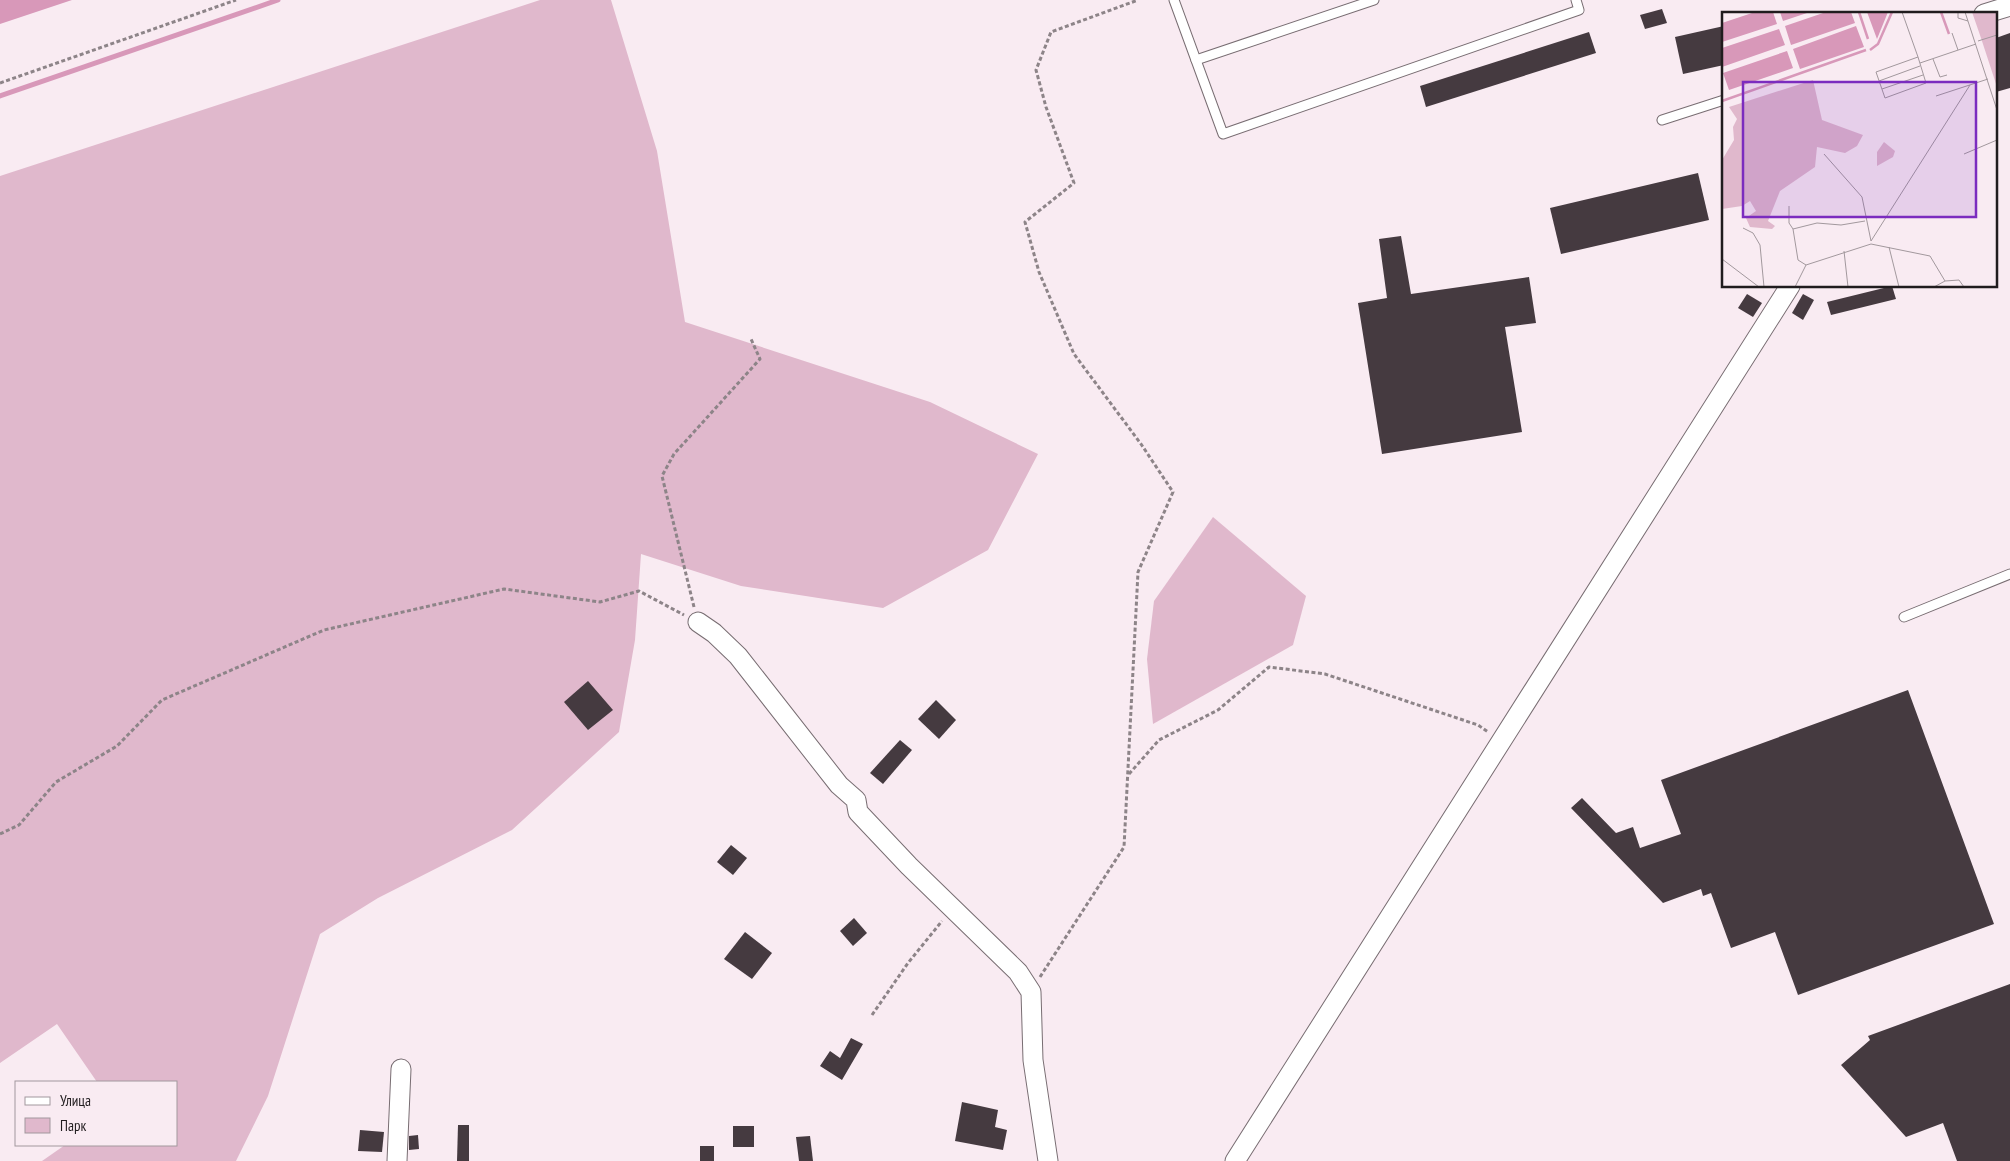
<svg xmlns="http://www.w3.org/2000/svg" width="2010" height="1161" font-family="'PT Sans Narrow',sans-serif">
	<rect width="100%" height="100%" fill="#f9ebf2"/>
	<g fill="#e0b8cc">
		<polygon points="540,0 611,0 657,151 685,322 930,402 1038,454 988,550 883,608 741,586 641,554 635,640 619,732 512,830 378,898 320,934 268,1096 236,1161 42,1161 65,1145 176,1145 176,1082 97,1082 57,1024 0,1063 0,176"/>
		<polygon points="1213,517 1306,596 1293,645 1153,724 1147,659 1154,601"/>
	</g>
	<polygon fill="#d898b9" points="0,0 72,0 0,24"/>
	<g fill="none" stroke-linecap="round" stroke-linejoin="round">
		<polyline stroke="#d898b9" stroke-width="5" points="0,96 278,0"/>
	</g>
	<g fill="#453a40">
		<polygon points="1662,9 1667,23 1645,29 1640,15"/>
		<polygon points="1724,26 1724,65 1683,74 1675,37"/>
		<polygon points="1589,32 1596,53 1426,107 1420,86"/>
		<polygon points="2010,33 2010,88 1996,92 1996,38"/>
		<polygon points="1698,173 1709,220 1561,254 1550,208"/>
		<polygon points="1401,236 1411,294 1529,277 1536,323 1505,327 1522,432 1382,454 1358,303 1387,298 1379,239"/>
		<polygon points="1892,286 1896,299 1831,315 1827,302"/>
		<polygon points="1747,294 1762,303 1753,317 1738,308"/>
		<polygon points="1803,294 1814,300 1803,320 1792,313"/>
		<polygon points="588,681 613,710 588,730 564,702"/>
		<polygon points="1908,690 1994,924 1798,995 1775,932 1731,948 1711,893 1703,896 1701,889 1663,903 1571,808 1582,798 1616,833 1633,827 1640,848 1681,834 1661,780"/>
		<polygon points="936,700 956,720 939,739 918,719"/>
		<polygon points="900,740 912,750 883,784 870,773"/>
		<polygon points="731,845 747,858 733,875 717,862"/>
		<polygon points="854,918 867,933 853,946 840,931"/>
		<polygon points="745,932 772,953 752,979 724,959"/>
		<polygon points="2010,984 2010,1161 1957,1161 1943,1123 1906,1137 1841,1065 1870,1040 1868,1036"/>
		<polygon points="851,1038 863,1044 842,1080 820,1066 830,1051 840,1058"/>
		<polygon points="962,1102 998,1110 995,1127 1007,1130 1003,1150 955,1141"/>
		<polygon points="458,1125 469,1125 469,1161 457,1161"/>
		<rect x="733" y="1126" width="21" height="21"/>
		<polygon points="360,1130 384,1132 382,1152 358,1151"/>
		<polygon points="418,1135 419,1149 409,1150 409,1136"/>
		<polygon points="810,1136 813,1161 799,1161 796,1137"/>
		<rect x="700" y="1146" width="14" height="15"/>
	</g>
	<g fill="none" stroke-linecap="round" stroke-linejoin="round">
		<defs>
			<g id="lane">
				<polyline points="1174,0 1223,134 1579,10 1576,0"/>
				<polyline points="1196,60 1374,0"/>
				<polyline points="1662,120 1724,100"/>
				<polyline points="1904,617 2010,574"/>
			</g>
			<g id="street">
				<polyline points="1984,14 2010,6"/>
				<polyline points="698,622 714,633 738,656 839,785 856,800 858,812 909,866 1018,972 1031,992 1033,1060 1048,1161"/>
				<polyline points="397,1161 401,1069"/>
				<polyline points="1235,1161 1790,286"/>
			</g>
		</defs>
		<use href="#lane" stroke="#786d72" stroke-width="11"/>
		<use href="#street" stroke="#786d72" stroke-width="21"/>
		<g stroke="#8d8488" stroke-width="3" stroke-dasharray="4 2.5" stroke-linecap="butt">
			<polyline points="0,83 236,0"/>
			<polyline points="694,607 662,476 674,454 760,359 751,339"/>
			<polyline points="1129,774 1159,740 1218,710 1269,667 1325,674 1478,725 1488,732"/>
			<polyline points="0,834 19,825 56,782 117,746 162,700 324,630 504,589 600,602 639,591 684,615"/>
			<polyline points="1040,977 1124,847 1138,572 1173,492 1141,444 1074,354 1039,272 1025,222 1074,183 1046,107 1036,70 1051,32 1138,0"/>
			<polyline points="872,1015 908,963 942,921"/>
		</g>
		<use href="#lane" stroke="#fff" stroke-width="9"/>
		<use href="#street" stroke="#fff" stroke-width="19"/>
	</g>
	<g transform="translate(1722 12)">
		<rect width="275" height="275" fill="#f9ebf2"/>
		<path d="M250,0H275V75L259,26ZM91,68L100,108L141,123L135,134L123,141L95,135L93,155L58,179L46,209L53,214L50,217L28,215L24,206L34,199L28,189L20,194L0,197V148L12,128L11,115L15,107L7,95ZM162,130L173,139L171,145L155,154V140Z" fill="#e0b8cc"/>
		<path d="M33,0H51L55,12L0,30V11ZM58,0H88L61,9ZM104,0H129L133,11L69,33L63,14ZM145,0H166L155,27ZM134,14L142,35L78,57L71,37ZM57,17L63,33L0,55V36ZM65,39L71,56L7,78L1,61Z" fill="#d898b9"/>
		<path fill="none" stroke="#d898b9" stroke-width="2.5" d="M137,0L146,27M219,0L227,22M148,38L156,32L170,0M0,89L144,38"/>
		<path fill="none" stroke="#a2989d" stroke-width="1" d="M180,0L196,45L204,71L163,86L154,60L196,45M236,0V6L246,9M243,0L275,98M230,21L236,38M256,29L275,23M211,47L218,65L225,63M198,51L254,32M157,69L198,54M160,77L201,63M214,84L266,67M102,142L140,185L149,229M242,142L275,128M67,194V211L71,217L76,248L84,253M21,216L31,221L38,233L42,275M71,217L95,211L119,213L143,209M149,229L248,73M167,235L177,275M122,239L126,275M0,247L37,275M73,275L84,253L149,232L208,244L223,269M212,275L223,269L237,268L242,275"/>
		<path fill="#7b2cbf" fill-opacity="0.15" stroke="#7b2cbf" stroke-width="2.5" d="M21,70H254V205H21Z"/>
		<rect width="275" height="275" fill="none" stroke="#201c1e" stroke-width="2.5"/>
	</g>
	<rect x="15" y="1081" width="162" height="65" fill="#f9ebf2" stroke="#a2989d"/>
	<rect x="25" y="1097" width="25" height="8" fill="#ffffff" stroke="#a2989d"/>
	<text x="60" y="1106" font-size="15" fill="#201c1e">Улица</text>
	<rect x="25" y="1118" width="25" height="15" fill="#e0b8cc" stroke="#a2989d"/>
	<text x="60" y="1131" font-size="15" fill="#201c1e">Парк</text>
</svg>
